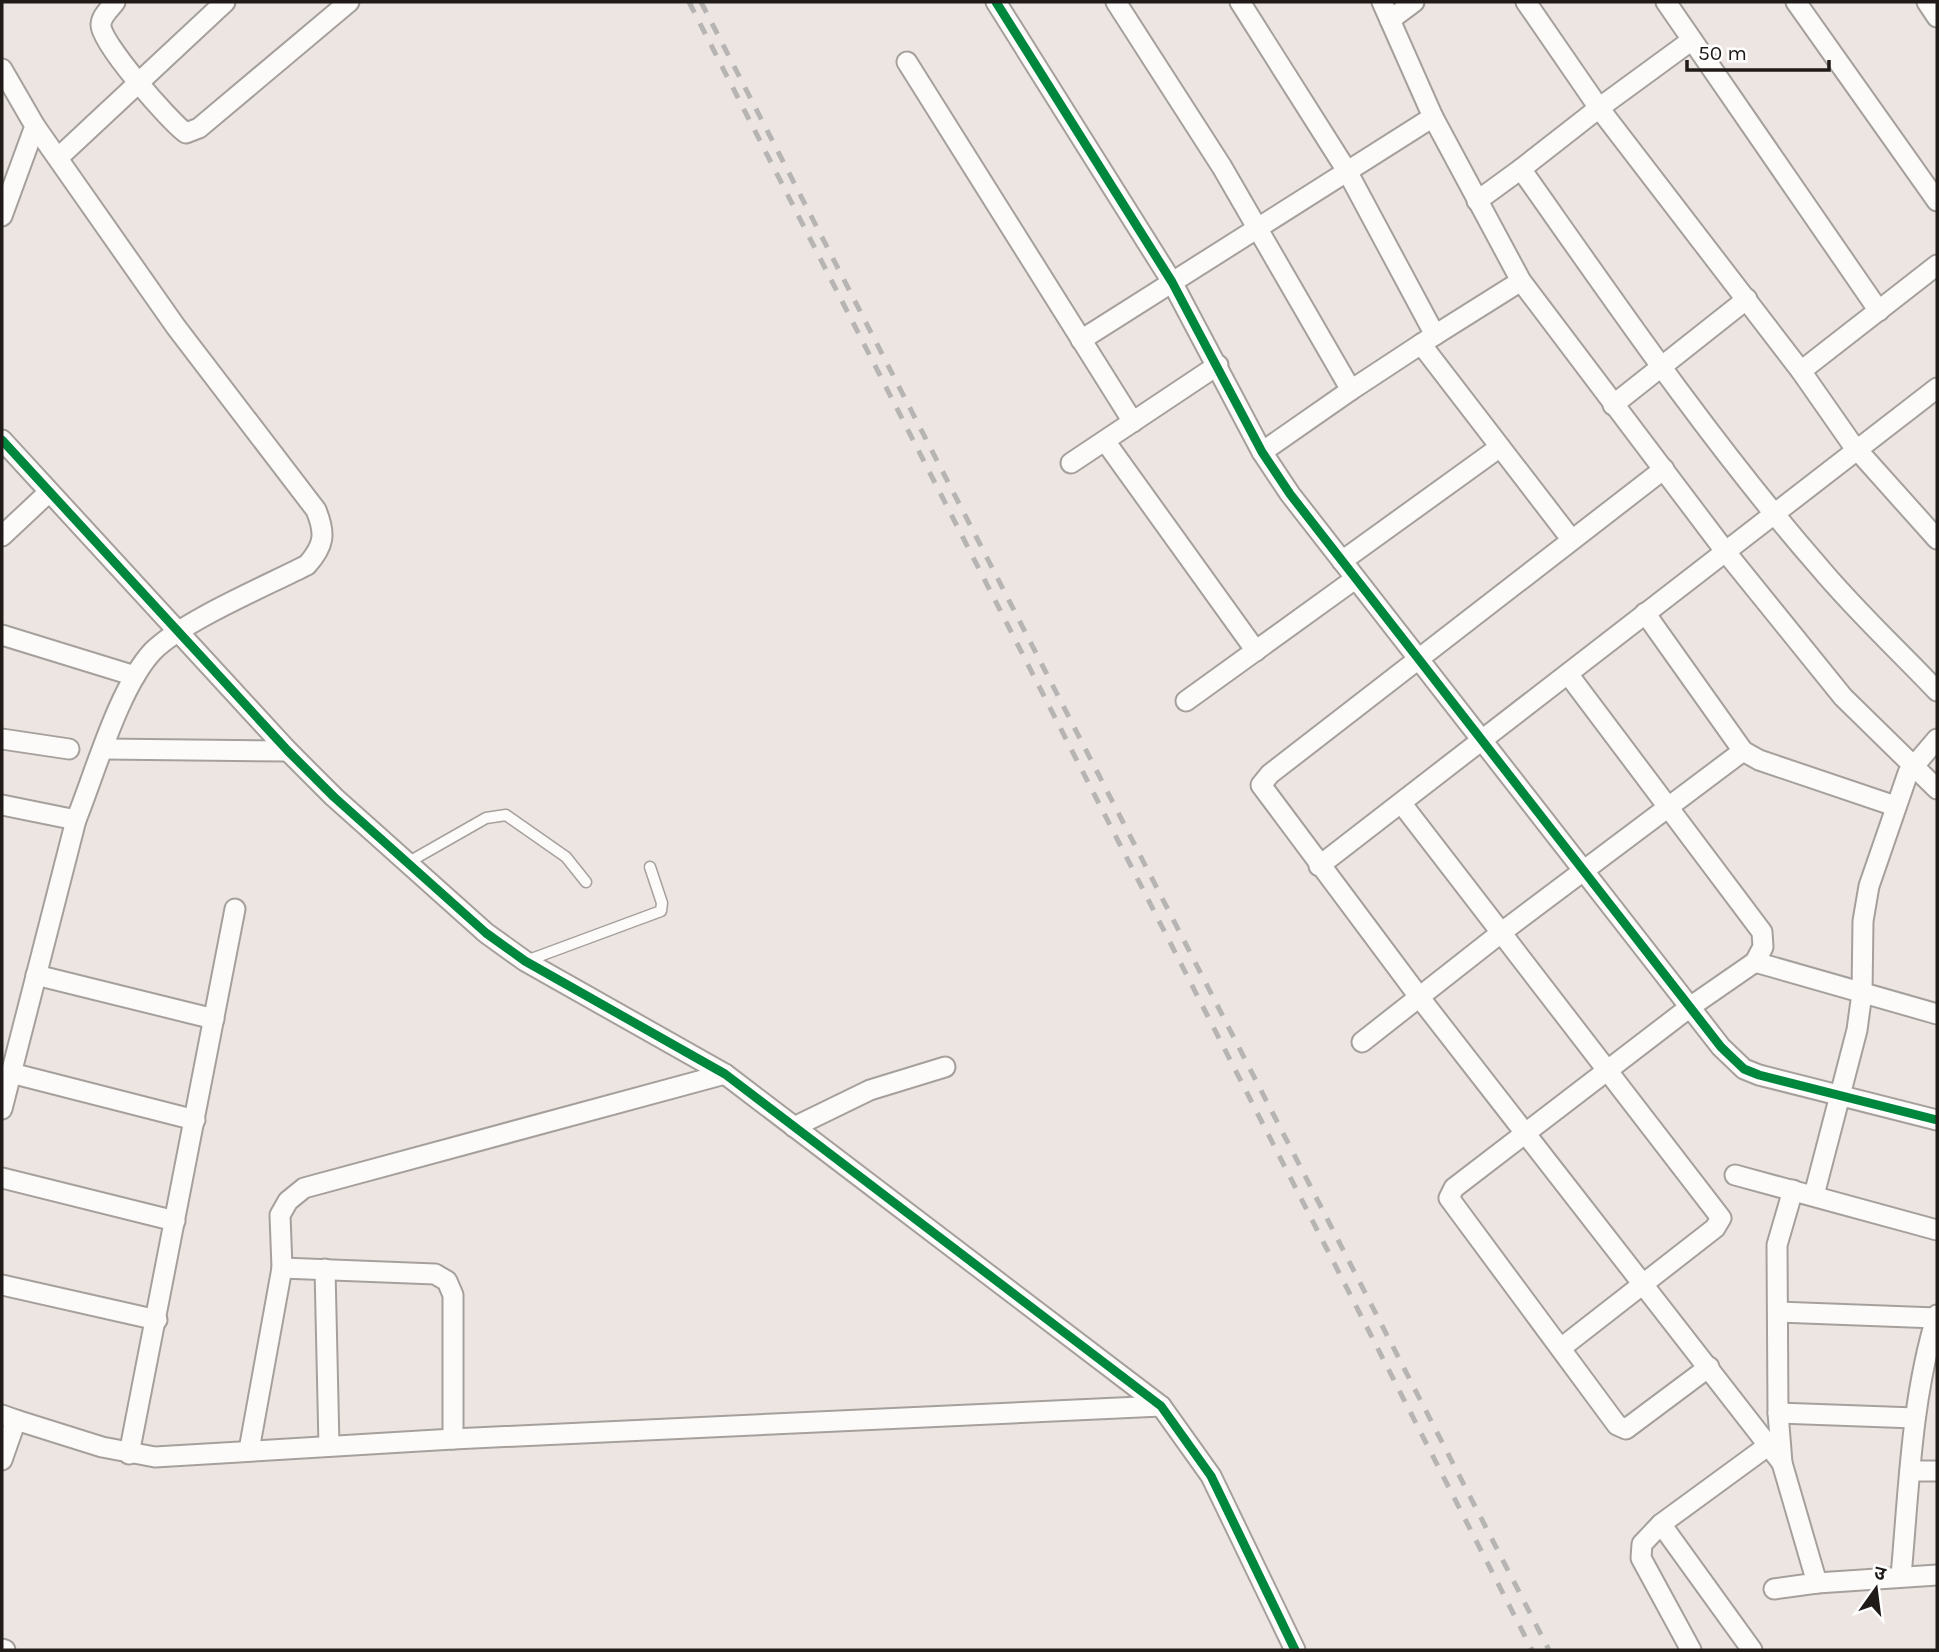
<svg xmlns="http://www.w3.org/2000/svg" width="1939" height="1652" font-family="Karla,'Noto Sans Devanagari',sans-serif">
	<rect width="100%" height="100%" fill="#ede5e1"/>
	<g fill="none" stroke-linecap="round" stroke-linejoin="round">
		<defs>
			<g id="lane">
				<polyline points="407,863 486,818 506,815 566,857 586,882"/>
				<polyline points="526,961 661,911 662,903 650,867"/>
			</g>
			<g id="street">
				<path d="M115,2C110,9 101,16 101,25C99,41 171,123 186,133L199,128L349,2"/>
				<polyline points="996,2 1172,282 1262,452 1290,494 1721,1047 1744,1069 1759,1075 1937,1120"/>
				<polyline points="1116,2 1222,167 1351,390 1421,344"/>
				<polyline points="1240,2 1347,171 1435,335 1421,344 1571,539"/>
				<polyline points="1382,2 1433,117 1521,281 1725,551 1843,697 1937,789"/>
				<path d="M1526,2L1599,108L1521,169C1617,305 1711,443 1820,568C1856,611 1898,650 1937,691"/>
				<polyline points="1666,2 1879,311"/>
				<polyline points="1796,2 1937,201"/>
				<polyline points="1927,2 1937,17"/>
				<polyline points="1390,20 1414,2"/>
				<polyline points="1692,40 1599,108 1801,371 1852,444 1937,539"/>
				<polyline points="907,62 1133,422"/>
				<polyline points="2,69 35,126 2,216"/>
				<polyline points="59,157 225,2"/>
				<polyline points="1477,201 1521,169"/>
				<polyline points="1435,335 1521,281"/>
				<polyline points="1081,340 1433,117"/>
				<polyline points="1801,371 1937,265"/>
				<polyline points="1613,405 1747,299"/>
				<polyline points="2,440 288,751 334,797 486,933 525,961 725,1074 1161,1406 1211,1476 1295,1650"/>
				<polyline points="1105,441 1256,651"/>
				<polyline points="1262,452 1351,390"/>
				<polyline points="1071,463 1218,365"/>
				<polyline points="1664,469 1270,774 1261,785 1420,998 1782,1463"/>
				<polyline points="2,536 49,492"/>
				<polyline points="1342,561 1500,447"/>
				<polyline points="1645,613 1743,751"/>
				<polyline points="2,635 135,676"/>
				<polyline points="1568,674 1762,932 1763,947 1755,962 1690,1007 1454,1188 1449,1198 1617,1425 1626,1429 1709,1367"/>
				<polyline points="1186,701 1355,579"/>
				<polyline points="2,739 69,749"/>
				<polyline points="105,749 288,751"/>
				<polyline points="1402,804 1721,1218 1715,1228 1561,1348"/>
				<path d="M2,805L76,820C95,773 119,687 153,651C183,621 266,586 307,565C324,546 326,534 316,510L176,327L35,126"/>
				<polyline points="1319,866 1937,388"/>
				<polyline points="1755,962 1937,1014"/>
				<polyline points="36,975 214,1019"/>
				<polyline points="1362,1042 1502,932 1743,751 1759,760 1895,806"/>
				<polyline points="11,1073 195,1120"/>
				<polyline points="2,1109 76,820"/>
				<polyline points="794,1127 870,1090 945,1067"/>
				<polyline points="1735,1175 1937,1230"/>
				<polyline points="2,1178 175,1221"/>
				<polyline points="1814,1195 1857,1030 1862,993 1863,921 1869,886 1908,773 1937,739"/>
				<polyline points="282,1268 435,1274 447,1281 453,1295 453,1439"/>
				<polyline points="325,1269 329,1446"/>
				<polyline points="2,1285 157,1320"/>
				<polyline points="1778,1312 1936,1318"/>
				<polyline points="1778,1413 1915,1418"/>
				<polyline points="2,1415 16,1420 2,1460"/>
				<polyline points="16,1420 102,1447 155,1457 453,1439 1161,1406"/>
				<polyline points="249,1450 282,1268 280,1215 288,1201 304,1188 725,1074"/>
				<polyline points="129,1454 235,909"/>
				<polyline points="1910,1471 1937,1471"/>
				<polyline points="1661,1524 1752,1650"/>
				<path d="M1901,1576C1909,1489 1911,1399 1937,1315"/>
				<polyline points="1817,1583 1937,1575"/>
				<polyline points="1774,1589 1817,1583 1782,1463 1778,1413 1777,1245 1793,1190"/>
				<polyline points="2,1649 5,1650"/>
				<polyline points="1691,1650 1641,1558 1642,1544 1661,1524 1769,1445"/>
			</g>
		</defs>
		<use href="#lane" stroke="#a6a09c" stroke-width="13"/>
		<use href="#street" stroke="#a6a09c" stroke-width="23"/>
		<use href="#lane" stroke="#fcfbfa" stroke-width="10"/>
		<use href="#street" stroke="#fcfbfa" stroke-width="19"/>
		<g stroke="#b7b5b4" stroke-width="5" stroke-dasharray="12 12" stroke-linecap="butt">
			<polyline points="689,2 1532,1650"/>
			<polyline points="701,2 1549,1650"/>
		</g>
		<defs>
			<g id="cycleway">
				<polyline points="996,2 1172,282 1262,452 1290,494 1721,1047 1744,1069 1759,1075 1937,1120"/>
				<polyline points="2,440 288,751 334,797 486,933 525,961 725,1074 1161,1406 1211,1476 1295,1650"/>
			</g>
		</defs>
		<use href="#cycleway" stroke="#fff" stroke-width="13"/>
		<use href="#cycleway" stroke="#00873e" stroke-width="9"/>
	</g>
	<rect width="1939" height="1652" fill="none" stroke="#201b18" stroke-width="7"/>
	<g transform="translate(1876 1589) rotate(14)" stroke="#ffffff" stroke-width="5" paint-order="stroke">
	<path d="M0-5L12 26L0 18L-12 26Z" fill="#201b18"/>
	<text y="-10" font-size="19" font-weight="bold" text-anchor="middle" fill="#201b18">उ</text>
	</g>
	<path d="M1687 60v10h142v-10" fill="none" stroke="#201b18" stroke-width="3.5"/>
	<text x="1698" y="60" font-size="21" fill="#201b18" stroke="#ffffff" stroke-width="5" paint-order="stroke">50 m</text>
</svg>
